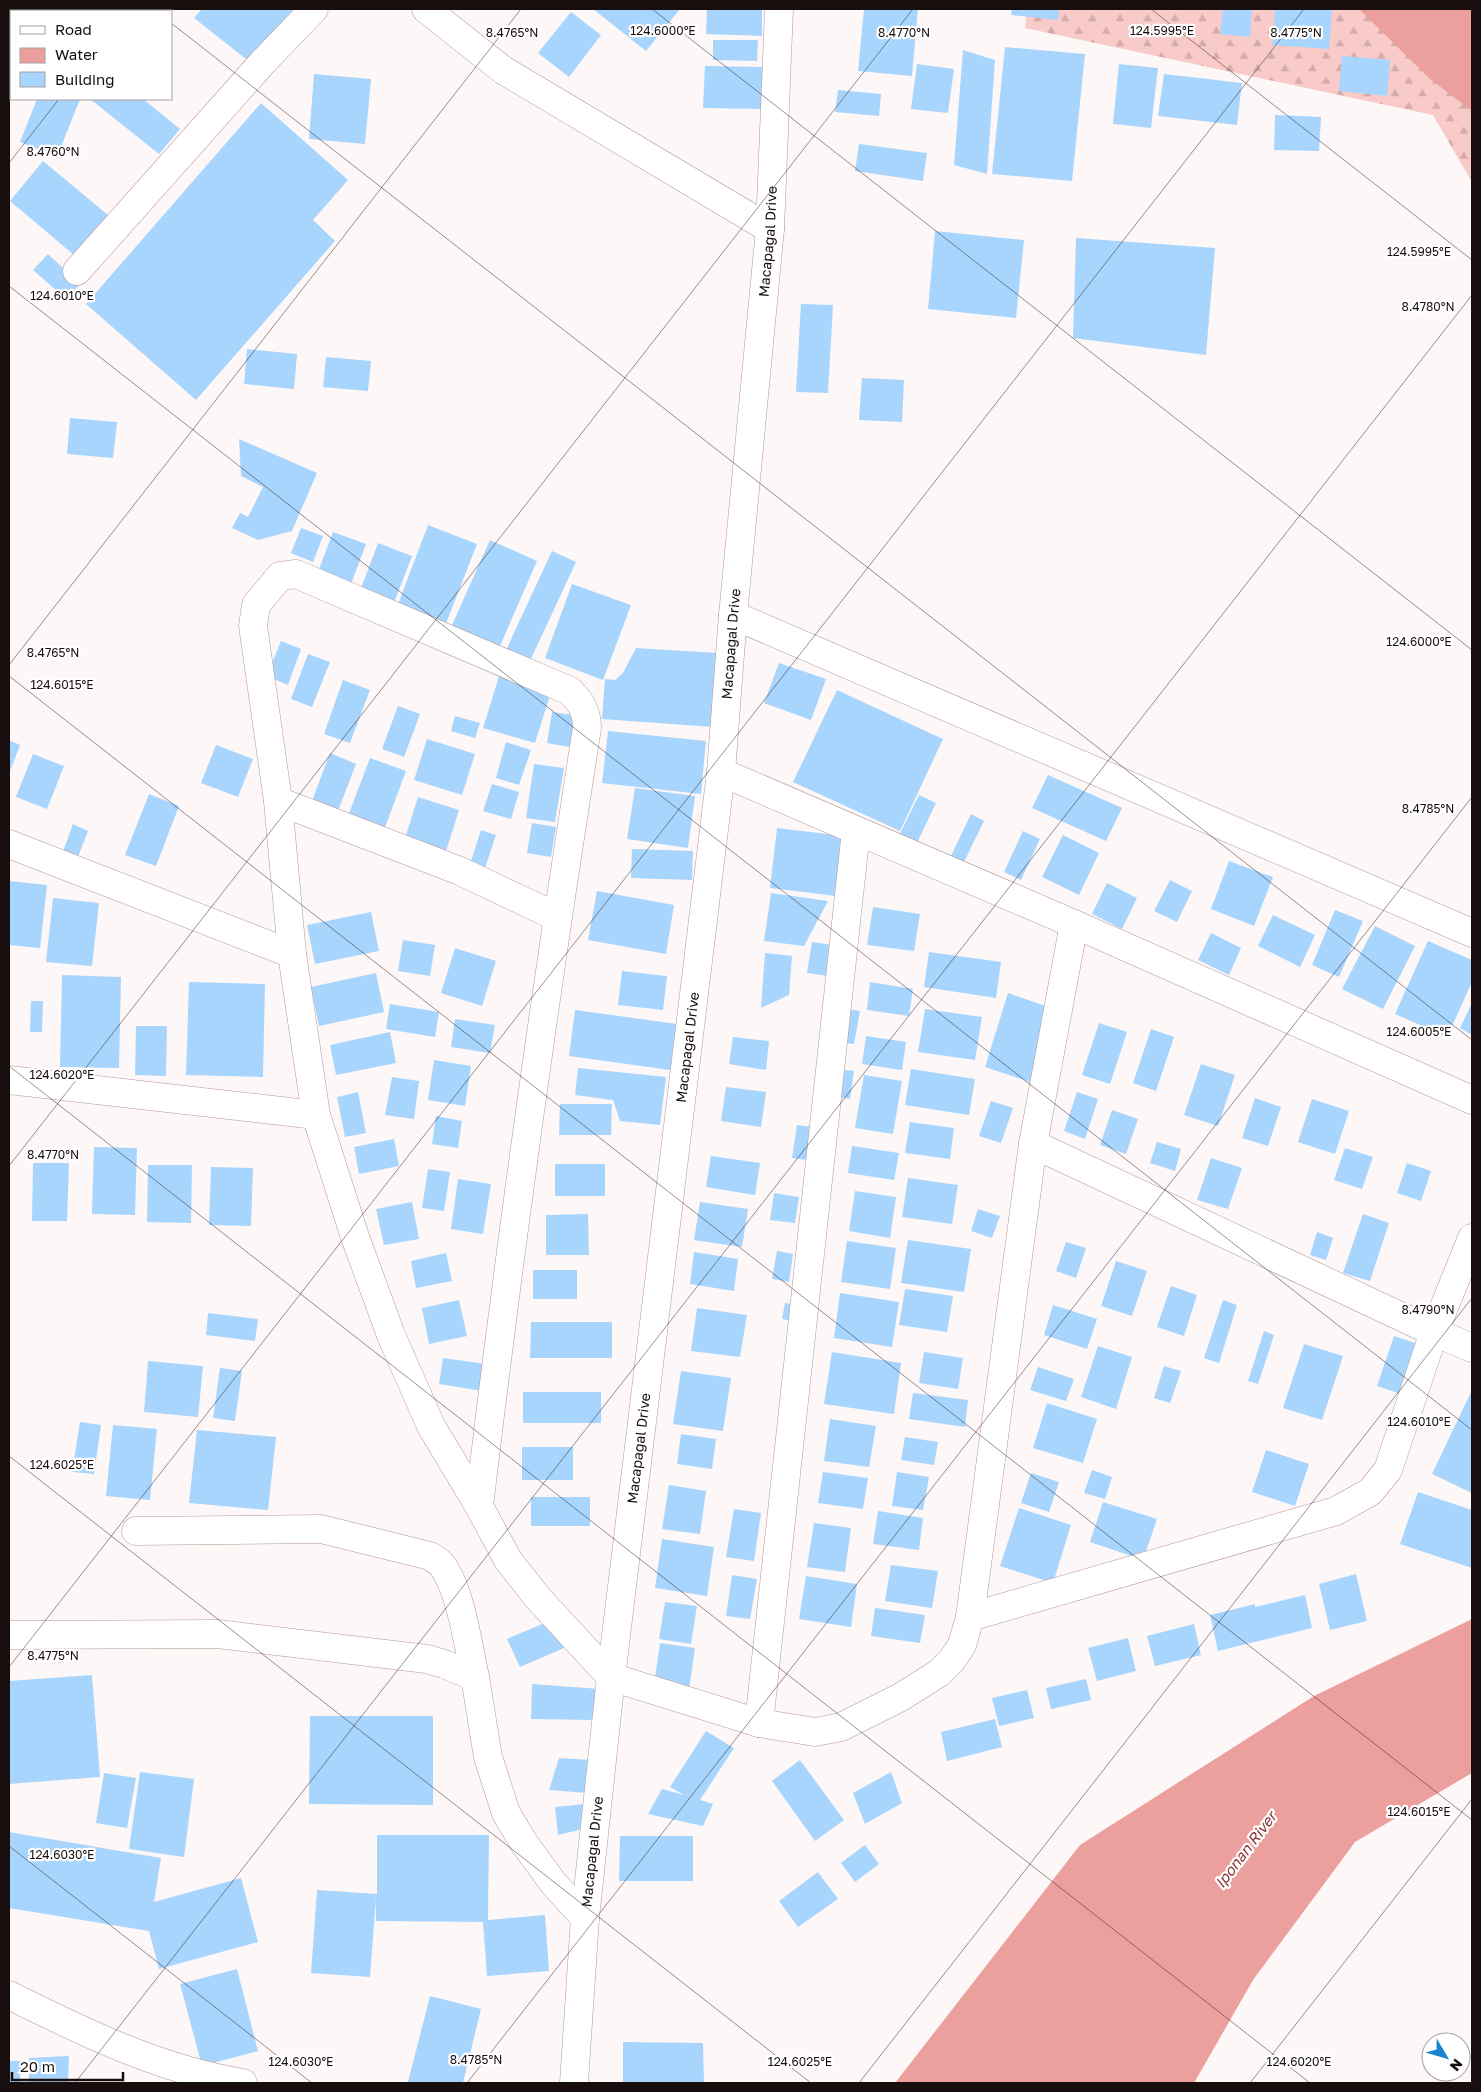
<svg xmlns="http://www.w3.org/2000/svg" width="1481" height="2092" font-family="'Golos Text',sans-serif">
	<defs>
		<pattern id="forest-firs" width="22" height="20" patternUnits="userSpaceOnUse" patternTransform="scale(1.25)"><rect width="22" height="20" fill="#f8cbc9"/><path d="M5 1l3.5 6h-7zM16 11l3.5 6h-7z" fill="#d4adab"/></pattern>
	</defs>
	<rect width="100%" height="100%" fill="#fef7f7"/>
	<polygon fill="url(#forest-firs)" points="1027,9 1422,9 1472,70 1472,182 1433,115 1025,28"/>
	<g fill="#eca09e">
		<polygon points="1359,9 1472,9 1472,111 1429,78"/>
		<polygon points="1472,1619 1472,1773 1355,1842 1253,1980 1194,2083 895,2083 1080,1845 1314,1696"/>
	</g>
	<g fill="#a8d5fe">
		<polygon points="202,9 293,9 251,63 194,18"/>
		<polygon points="593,9 680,9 646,51"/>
		<polygon points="707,9 762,9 762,36 706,34"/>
		<polygon points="864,9 918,9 912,76 858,71"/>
		<polygon points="1012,9 1059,9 1058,20 1011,15"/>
		<polygon points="1223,9 1252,9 1250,37 1220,34"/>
		<polygon points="1275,9 1332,9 1329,49 1272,45"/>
		<polygon points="571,12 601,35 569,77 538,53"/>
		<polygon points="713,40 758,40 757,61 713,60"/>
		<polygon points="1005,47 1085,54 1072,181 992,174"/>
		<polygon points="963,50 995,60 987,174 954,165"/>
		<polygon points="1342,56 1390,60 1387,96 1339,91"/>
		<polygon points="917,64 954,69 948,113 911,109"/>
		<polygon points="1119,64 1158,68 1151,128 1113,124"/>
		<polygon points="705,66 766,67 764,109 703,108"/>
		<polygon points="314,74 371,79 365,144 309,139"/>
		<polygon points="1164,74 1242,83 1237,125 1158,116"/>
		<polygon points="838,90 881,94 879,116 835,112"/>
		<polygon points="37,99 80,99 57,157 20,142"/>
		<polygon points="90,99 143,99 180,129 159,154"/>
		<polygon points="261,103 348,180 313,220 335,241 196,400 86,304"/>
		<polygon points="1275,115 1321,117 1319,151 1274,150"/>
		<polygon points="859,144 927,153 923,181 855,171"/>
		<polygon points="43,161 108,215 74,255 10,201"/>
		<polygon points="935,231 1024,240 1016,318 928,309"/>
		<polygon points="1076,238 1215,248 1206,355 1073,338"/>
		<polygon points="48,254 80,284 66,299 33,270"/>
		<polygon points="801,304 833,305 828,393 796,392"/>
		<polygon points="247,349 297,354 294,389 244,384"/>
		<polygon points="326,357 371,361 368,391 323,387"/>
		<polygon points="862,378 904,380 902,422 859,420"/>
		<polygon points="70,418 117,422 113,458 67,454"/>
		<polygon points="239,439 317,473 292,531 258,540 232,528 240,513 248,517 263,487 241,476"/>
		<polygon points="428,525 477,544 445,626 397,607"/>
		<polygon points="301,528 323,536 313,562 291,553"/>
		<polygon points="333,532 366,544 351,584 318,572"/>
		<polygon points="490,540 537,561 500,646 452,625"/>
		<polygon points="378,543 412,556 392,608 358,596"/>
		<polygon points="552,551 576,562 530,661 506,650"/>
		<polygon points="572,584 631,605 603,680 545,658"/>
		<polygon points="281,641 301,649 288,685 267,676"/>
		<polygon points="636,648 718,653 713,727 602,719 605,679 615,680 623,673"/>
		<polygon points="308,654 330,662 312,707 291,699"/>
		<polygon points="779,663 826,679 811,720 764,703"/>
		<polygon points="500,673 552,689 535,743 483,728"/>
		<polygon points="343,680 370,690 350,743 324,734"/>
		<polygon points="837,690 943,739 900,831 793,782"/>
		<polygon points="398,706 420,714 404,757 382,749"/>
		<polygon points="552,712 580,716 575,748 547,743"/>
		<polygon points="455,716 480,723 475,738 451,731"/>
		<polygon points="608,731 706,741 701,794 602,783"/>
		<polygon points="427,739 475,754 462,795 414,780"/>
		<polygon points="9,740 20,745 9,774"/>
		<polygon points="506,742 531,750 519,785 496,778"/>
		<polygon points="216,745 253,759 238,797 201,783"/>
		<polygon points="330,753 356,764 338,811 312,801"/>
		<polygon points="33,754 64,766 47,809 16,797"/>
		<polygon points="370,758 406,771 384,830 348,816"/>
		<polygon points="534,764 564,768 555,822 526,818"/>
		<polygon points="1048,775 1122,808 1106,841 1032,808"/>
		<polygon points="492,784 519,792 511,819 483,811"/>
		<polygon points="635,788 695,796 688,848 627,839"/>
		<polygon points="149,794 179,806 156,866 125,855"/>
		<polygon points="919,795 936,803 914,849 897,840"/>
		<polygon points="418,797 459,810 443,861 402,848"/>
		<polygon points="971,814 984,821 963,864 950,858"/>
		<polygon points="532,823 556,827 551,857 527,853"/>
		<polygon points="73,824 88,831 76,862 61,857"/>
		<polygon points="777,828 844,836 836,896 770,888"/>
		<polygon points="481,830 496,835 484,871 469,867"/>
		<polygon points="1023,831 1040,839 1021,880 1004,872"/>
		<polygon points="1063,835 1099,853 1079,895 1042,877"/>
		<polygon points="632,849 693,851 692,880 631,878"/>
		<polygon points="1229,861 1273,877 1254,926 1211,909"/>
		<polygon points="1170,880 1192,891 1177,922 1154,911"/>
		<polygon points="9,881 47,885 40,948 9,945"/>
		<polygon points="1107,883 1137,898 1122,929 1092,914"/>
		<polygon points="597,891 674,905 666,954 588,940"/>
		<polygon points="771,893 828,901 804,946 764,941"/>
		<polygon points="53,898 99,903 92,966 46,962"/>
		<polygon points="873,907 920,914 914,951 867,945"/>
		<polygon points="1335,910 1363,921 1339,977 1312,965"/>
		<polygon points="371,912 379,951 315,964 307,925"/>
		<polygon points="1273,915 1315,935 1300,967 1258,946"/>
		<polygon points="1375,926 1415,946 1383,1009 1342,989"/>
		<polygon points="1211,933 1241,948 1229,975 1198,960"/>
		<polygon points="403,940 435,945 430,976 398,971"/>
		<polygon points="1428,941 1472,960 1472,982 1447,1037 1395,1014"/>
		<polygon points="812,942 833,945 828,976 807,973"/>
		<polygon points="455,948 496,961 482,1006 441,993"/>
		<polygon points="929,952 1001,962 996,998 924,987"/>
		<polygon points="765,953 792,956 789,995 761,1008"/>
		<polygon points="622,971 667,976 663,1010 618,1005"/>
		<polygon points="376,973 384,1012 319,1026 311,987"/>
		<polygon points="62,975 121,977 119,1068 60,1067"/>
		<polygon points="189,982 265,984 263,1077 186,1075"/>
		<polygon points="870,982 913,989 909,1016 867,1010"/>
		<polygon points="1008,993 1054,1009 1030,1082 985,1067"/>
		<polygon points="31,1001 43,1001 42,1032 30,1032"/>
		<polygon points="1472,1003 1472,1035 1460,1028"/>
		<polygon points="390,1004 439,1012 435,1037 386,1029"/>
		<polygon points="842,1008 860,1011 854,1044 837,1042"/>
		<polygon points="925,1009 982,1017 975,1060 918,1052"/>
		<polygon points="575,1010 677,1024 670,1070 569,1056"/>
		<polygon points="455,1019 495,1025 490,1053 451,1047"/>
		<polygon points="1099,1023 1127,1032 1110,1084 1082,1075"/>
		<polygon points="136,1026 167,1026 166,1076 135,1075"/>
		<polygon points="1151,1029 1174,1037 1156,1091 1133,1083"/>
		<polygon points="390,1032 396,1063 336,1075 330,1045"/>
		<polygon points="866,1036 906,1042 902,1070 862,1064"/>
		<polygon points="733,1037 769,1041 766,1070 729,1064"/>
		<polygon points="434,1060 471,1066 465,1106 428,1100"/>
		<polygon points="1201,1064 1235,1075 1218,1126 1184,1115"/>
		<polygon points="578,1068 666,1077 660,1125 620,1121 613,1100 575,1095"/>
		<polygon points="835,1069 854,1071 850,1099 831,1096"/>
		<polygon points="911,1069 975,1079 969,1115 905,1105"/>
		<polygon points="864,1075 902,1081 893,1134 855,1128"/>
		<polygon points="392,1077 419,1081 414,1119 385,1115"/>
		<polygon points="726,1087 766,1092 761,1127 721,1121"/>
		<polygon points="358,1092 366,1133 345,1137 337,1097"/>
		<polygon points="1077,1092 1098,1099 1085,1139 1064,1131"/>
		<polygon points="1255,1098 1281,1107 1268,1146 1242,1138"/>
		<polygon points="1312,1099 1349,1111 1335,1154 1298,1142"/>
		<polygon points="991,1101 1013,1108 1001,1143 979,1136"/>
		<polygon points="560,1104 612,1104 611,1135 559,1135"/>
		<polygon points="1112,1110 1138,1119 1126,1154 1100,1145"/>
		<polygon points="436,1116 462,1121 458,1148 432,1144"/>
		<polygon points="910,1122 954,1128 950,1159 905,1153"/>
		<polygon points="797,1125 812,1127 807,1160 792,1158"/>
		<polygon points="394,1139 399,1166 359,1174 354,1147"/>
		<polygon points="1157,1142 1181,1149 1175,1171 1150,1163"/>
		<polygon points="852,1146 899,1153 894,1180 848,1173"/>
		<polygon points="94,1147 137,1148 135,1215 92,1214"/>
		<polygon points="1345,1148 1373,1157 1362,1189 1334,1180"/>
		<polygon points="711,1156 760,1163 755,1195 706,1187"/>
		<polygon points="1211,1158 1242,1168 1228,1209 1197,1200"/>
		<polygon points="33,1163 69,1163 67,1221 32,1221"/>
		<polygon points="1407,1163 1431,1171 1421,1201 1397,1193"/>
		<rect x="555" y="1164" width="50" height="32"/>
		<polygon points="148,1165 192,1165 191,1223 147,1222"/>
		<polygon points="211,1167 253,1168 251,1226 209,1225"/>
		<polygon points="428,1169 450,1172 444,1211 422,1208"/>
		<polygon points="908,1178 958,1185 952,1224 902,1217"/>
		<polygon points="458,1179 491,1184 483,1234 451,1229"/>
		<polygon points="855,1191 896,1197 890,1238 849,1231"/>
		<polygon points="774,1193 799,1197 795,1223 770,1220"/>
		<polygon points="412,1202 419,1239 384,1245 376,1209"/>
		<polygon points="700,1202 748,1209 742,1247 694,1240"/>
		<polygon points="978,1209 1000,1216 992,1238 971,1231"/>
		<polygon points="588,1214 589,1255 546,1255 546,1215"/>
		<polygon points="1363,1214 1389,1223 1370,1281 1343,1273"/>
		<polygon points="1317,1232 1333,1238 1326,1260 1310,1255"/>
		<polygon points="908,1240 971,1249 964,1292 901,1283"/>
		<polygon points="847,1241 896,1248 890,1289 841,1282"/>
		<polygon points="1066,1242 1086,1248 1076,1278 1056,1271"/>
		<polygon points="777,1251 793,1254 789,1282 772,1279"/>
		<polygon points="694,1252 738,1259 734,1291 690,1284"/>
		<polygon points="446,1253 452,1281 416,1288 411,1261"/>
		<polygon points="1116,1261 1147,1271 1132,1316 1101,1306"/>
		<rect x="533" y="1270" width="44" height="29"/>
		<polygon points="1171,1286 1197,1295 1184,1336 1157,1327"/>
		<polygon points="905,1289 953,1296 947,1332 899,1325"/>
		<polygon points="840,1293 899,1302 892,1347 834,1338"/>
		<polygon points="459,1300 467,1336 429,1344 422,1308"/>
		<polygon points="1223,1300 1237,1305 1219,1363 1204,1358"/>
		<polygon points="785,1303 799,1305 797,1322 782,1319"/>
		<polygon points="1053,1305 1097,1319 1087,1349 1044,1335"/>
		<polygon points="697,1308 747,1315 740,1357 691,1351"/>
		<polygon points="208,1313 258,1319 255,1341 206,1335"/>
		<polygon points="531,1322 612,1322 612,1358 530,1358"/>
		<polygon points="1264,1331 1274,1335 1258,1384 1248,1381"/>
		<polygon points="1394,1336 1421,1345 1404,1395 1377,1386"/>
		<polygon points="1304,1344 1343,1356 1322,1420 1283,1408"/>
		<polygon points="1098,1346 1132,1357 1116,1409 1081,1397"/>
		<polygon points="832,1352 901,1363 894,1414 824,1404"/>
		<polygon points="924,1352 963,1358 958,1389 919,1383"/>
		<polygon points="443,1358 486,1364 482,1391 439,1384"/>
		<polygon points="148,1361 203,1366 198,1417 144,1412"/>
		<polygon points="1164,1366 1181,1371 1170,1403 1154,1398"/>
		<polygon points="1038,1367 1074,1379 1066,1401 1030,1390"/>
		<polygon points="220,1368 242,1371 235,1421 213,1418"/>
		<polygon points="681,1371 731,1378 723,1431 673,1424"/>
		<polygon points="1472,1390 1472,1493 1432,1474"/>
		<rect x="523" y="1392" width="78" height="31"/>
		<polygon points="913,1393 968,1400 965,1427 909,1419"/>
		<polygon points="1047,1403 1097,1419 1083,1463 1033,1448"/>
		<polygon points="830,1419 876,1426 869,1467 824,1461"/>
		<polygon points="80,1422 101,1425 94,1474 72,1472"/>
		<polygon points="113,1425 157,1429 150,1500 106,1496"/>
		<polygon points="197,1430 276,1437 268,1510 189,1503"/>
		<polygon points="681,1434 716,1439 712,1469 677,1464"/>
		<polygon points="905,1437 938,1442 934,1465 901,1460"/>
		<rect x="522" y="1447" width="51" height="33"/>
		<polygon points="1266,1450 1309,1464 1295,1506 1252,1492"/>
		<polygon points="1092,1470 1112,1477 1105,1499 1084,1493"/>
		<polygon points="823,1472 868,1478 863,1509 818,1503"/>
		<polygon points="897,1472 929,1477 923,1510 892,1506"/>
		<polygon points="1031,1473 1059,1482 1049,1512 1021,1503"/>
		<polygon points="669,1485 706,1491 700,1534 662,1529"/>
		<polygon points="1418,1492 1472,1510 1472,1568 1400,1544"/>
		<rect x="531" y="1497" width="59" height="29"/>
		<polygon points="1103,1502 1157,1519 1143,1560 1090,1542"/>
		<polygon points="1019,1508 1071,1525 1053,1583 1000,1566"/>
		<polygon points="734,1509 761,1513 754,1561 726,1557"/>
		<polygon points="878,1511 923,1518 919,1550 873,1544"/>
		<polygon points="814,1523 851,1528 845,1572 807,1567"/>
		<polygon points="662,1539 714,1547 707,1596 655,1588"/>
		<polygon points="891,1565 938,1571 932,1608 885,1601"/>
		<polygon points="1356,1574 1367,1621 1330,1630 1319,1584"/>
		<polygon points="732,1575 757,1579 750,1619 726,1616"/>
		<polygon points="806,1576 857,1584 851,1627 799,1619"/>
		<polygon points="1305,1595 1312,1628 1218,1651 1210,1615 1255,1604 1255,1607"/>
		<polygon points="665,1602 697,1606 691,1644 659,1639"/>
		<polygon points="875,1608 925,1615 920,1643 871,1636"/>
		<polygon points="547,1622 564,1648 520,1667 507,1639"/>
		<polygon points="1194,1624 1201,1655 1155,1666 1147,1636"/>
		<polygon points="1128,1638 1136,1671 1097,1681 1088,1648"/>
		<polygon points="660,1643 695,1648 689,1690 654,1685"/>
		<polygon points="92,1675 100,1777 9,1784 9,1681"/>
		<polygon points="1086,1679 1091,1700 1051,1709 1046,1688"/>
		<polygon points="532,1684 600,1689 594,1720 531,1719"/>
		<polygon points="1027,1690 1034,1718 999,1726 992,1698"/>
		<polygon points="310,1716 433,1716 433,1805 309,1804"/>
		<polygon points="995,1719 1002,1747 947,1761 941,1732"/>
		<polygon points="706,1731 734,1748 700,1800 713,1804 703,1826 648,1814 662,1789 684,1795 670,1787"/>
		<polygon points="559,1758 593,1760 587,1793 549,1790"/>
		<polygon points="800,1760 844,1820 815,1841 772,1781"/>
		<polygon points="140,1772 194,1779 184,1857 129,1849"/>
		<polygon points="891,1772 902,1803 865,1824 853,1793"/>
		<polygon points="104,1773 136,1778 127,1828 96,1823"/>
		<polygon points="585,1804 583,1829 558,1835 555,1807"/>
		<polygon points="9,1832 161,1858 154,1902 241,1878 258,1942 159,1969 149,1931 9,1908"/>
		<polygon points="377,1835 489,1835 488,1920 545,1915 549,1971 487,1976 483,1922 376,1921 376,1899 370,1977 311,1973 317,1890 377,1894"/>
		<polygon points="620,1836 693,1836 693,1881 619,1881"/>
		<polygon points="865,1845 879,1864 855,1882 841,1863"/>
		<polygon points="818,1872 838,1899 798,1927 779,1901"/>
		<polygon points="237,1969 258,2051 202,2066 180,1984"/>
		<polygon points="430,1996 481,2009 463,2083 408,2082"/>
		<polygon points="623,2042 703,2043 704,2083 623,2083"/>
		<polygon points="69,2056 68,2083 29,2083 29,2058"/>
		<polygon points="9,2061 21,2061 20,2083 9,2083"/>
	</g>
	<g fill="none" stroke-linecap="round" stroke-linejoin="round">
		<defs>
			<g id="minor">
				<polyline points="426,9 503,70 770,229"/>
				<polyline points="77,271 263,62 314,9"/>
				<polyline points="721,772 1074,924 1472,1100"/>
				<polyline points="278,801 460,871 557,917"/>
				<polyline points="9,844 292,954"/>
				<polyline points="9,1080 316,1115"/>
				<polyline points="1033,1144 1434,1332 1472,1348"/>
				<path d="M479,1506C510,1246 546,987 587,728C587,712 581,702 570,691L296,574L280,576L256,605L253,626L278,801L292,954L316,1115L355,1237L391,1335L431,1426L479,1506L508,1560L537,1597L611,1677L759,1723L815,1732L841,1727L901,1697L939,1673L952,1660L962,1645L970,1617L1336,1511L1370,1492L1388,1470L1434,1332L1472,1238"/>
				<polyline points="970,1617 1033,1144 1074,924"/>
				<path d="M9,1635L218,1634L427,1659L444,1664L475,1677C468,1645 461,1591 442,1565C439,1561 434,1559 430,1556L321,1529L136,1531"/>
				<polyline points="475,1677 488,1757 506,1813 524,1843 554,1884 585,1918"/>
				<polyline points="759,1723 856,831"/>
				<path d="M9,1995C83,2032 161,2070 243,2083"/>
			</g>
			<polyline id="tertiary" points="733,615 1472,933"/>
			<g id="secondary">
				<path id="s1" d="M574,2083L585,1918L611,1677L721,772L733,615L770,229L779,9"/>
			</g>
		</defs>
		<use href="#minor" stroke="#b59795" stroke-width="29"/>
		<use href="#tertiary" stroke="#b59795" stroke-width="29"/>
		<use href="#secondary" stroke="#b59795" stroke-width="29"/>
		<use href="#minor" stroke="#fff" stroke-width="28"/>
		<use href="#tertiary" stroke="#fff" stroke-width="28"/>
		<use href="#secondary" stroke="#fff" stroke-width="28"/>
	</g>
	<path fill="none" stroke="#190e0e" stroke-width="1" stroke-opacity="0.45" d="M152,9L156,11M652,9L1472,650M1151,9L1472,260M127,11L129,9M171,23L1472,1040M9,163L59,99M9,286L1472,1430M9,665L521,9M9,676L1472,1820M9,1066L1310,2083M9,1166L913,9M9,1456L811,2083M9,1667L1304,9M9,1846L312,2083M75,2083L1472,295M467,2083L1472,797M859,2083L1472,1298M1250,2083L1472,1799"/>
	<g text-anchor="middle" stroke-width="4.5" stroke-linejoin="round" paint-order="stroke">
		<g font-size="14" fill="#190e0e" stroke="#fff">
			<text dy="5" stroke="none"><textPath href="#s1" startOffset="1852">Macapagal Drive</textPath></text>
			<text dy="5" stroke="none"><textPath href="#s1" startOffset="1448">Macapagal Drive</textPath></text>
			<text dy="5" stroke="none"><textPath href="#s1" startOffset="1042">Macapagal Drive</textPath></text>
			<text dy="5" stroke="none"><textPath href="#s1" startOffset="638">Macapagal Drive</textPath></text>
			<text dy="5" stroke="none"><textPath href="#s1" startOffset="232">Macapagal Drive</textPath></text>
		</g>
		<g font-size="15" font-style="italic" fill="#8d3338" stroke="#fff">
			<text transform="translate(1246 1850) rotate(-53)" y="5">Iponan River</text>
		</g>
	</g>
	<g font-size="12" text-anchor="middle" fill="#190e0e" stroke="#fff" stroke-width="4.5" stroke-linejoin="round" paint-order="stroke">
		<text x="663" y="35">124.6000°E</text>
		<text x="1162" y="35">124.5995°E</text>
		<text x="512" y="37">8.4765°N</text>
		<text x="904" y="37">8.4770°N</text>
		<text x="1296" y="37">8.4775°N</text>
		<text x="53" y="156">8.4760°N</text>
		<text x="1419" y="256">124.5995°E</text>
		<text x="62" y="300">124.6010°E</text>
		<text x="1428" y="311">8.4780°N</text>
		<text x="1419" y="646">124.6000°E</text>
		<text x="53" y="657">8.4765°N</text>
		<text x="62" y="689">124.6015°E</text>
		<text x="1428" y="813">8.4785°N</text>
		<text x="1419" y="1036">124.6005°E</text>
		<text x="62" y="1079">124.6020°E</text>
		<text x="53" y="1159">8.4770°N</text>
		<text x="1428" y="1314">8.4790°N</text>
		<text x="1419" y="1426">124.6010°E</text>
		<text x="62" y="1469">124.6025°E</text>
		<text x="53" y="1660">8.4775°N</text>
		<text x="1419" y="1816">124.6015°E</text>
		<text x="62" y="1859">124.6030°E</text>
		<text x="476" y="2064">8.4785°N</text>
		<text x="301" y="2066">124.6030°E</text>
		<text x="800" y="2066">124.6025°E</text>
		<text x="1299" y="2066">124.6020°E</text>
	</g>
	<rect width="1481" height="2092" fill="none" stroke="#190e0e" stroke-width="20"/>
	<rect x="10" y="10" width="162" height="90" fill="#ffffff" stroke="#a39f9f"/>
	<rect x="20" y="26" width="25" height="8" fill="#ffffff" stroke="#a39f9f"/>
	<text x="55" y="35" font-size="15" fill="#190e0e">Road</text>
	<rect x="20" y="48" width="25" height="15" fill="#eca09e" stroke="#a39f9f"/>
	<text x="55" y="60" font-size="15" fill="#190e0e">Water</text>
	<rect x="20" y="72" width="25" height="15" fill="#a8d5fe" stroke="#a39f9f"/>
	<text x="55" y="85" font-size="15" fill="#190e0e">Building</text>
	<g transform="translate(1446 2057) rotate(128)"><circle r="24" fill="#ffffff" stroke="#a39f9f"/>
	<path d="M0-4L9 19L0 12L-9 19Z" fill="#1885cf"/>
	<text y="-8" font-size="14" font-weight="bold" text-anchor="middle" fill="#190e0e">N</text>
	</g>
	<path d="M12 2072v8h111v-8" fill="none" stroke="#190e0e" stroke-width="2.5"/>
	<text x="20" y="2072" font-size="15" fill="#190e0e" stroke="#ffffff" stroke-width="4" paint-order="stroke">20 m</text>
</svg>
